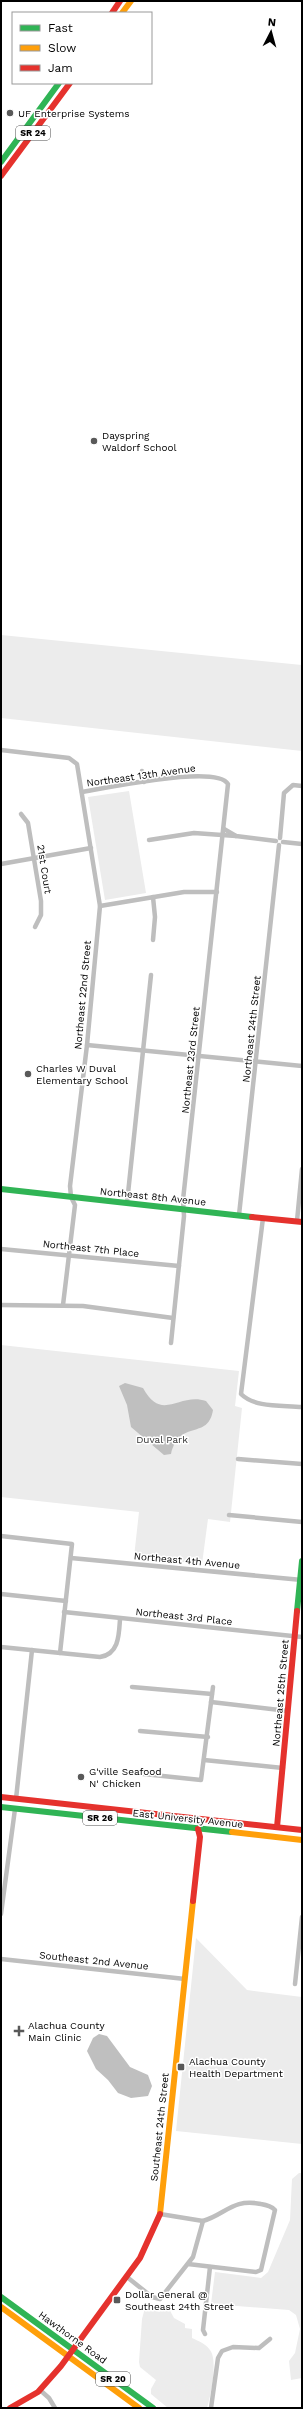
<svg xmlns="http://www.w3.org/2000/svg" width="303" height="2409" font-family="'Work Sans',sans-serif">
	<rect width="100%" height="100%" fill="#fff"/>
	<g fill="#ececec">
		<polygon points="1,635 302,665 302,751 1,718"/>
		<polygon points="129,791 146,893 105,900 88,797"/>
		<polygon points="1,1345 239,1371 235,1406 242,1408 230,1522 208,1519 202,1564 134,1557 139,1512 1,1497"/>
		<polygon points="196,1938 247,1990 302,1997 302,2144 176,2131"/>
		<polygon points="299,2173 302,2173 302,2378 291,2380 289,2361 295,2353 300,2329 296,2315 289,2310 211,2304 215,2272 261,2278 268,2272 290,2220 292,2179"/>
		<path d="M146,2304L159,2312L168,2307L174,2318L185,2324V2328L192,2329V2338C198,2341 205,2343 210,2350C218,2360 211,2396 207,2408H168L151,2394V2389L156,2380L140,2367L139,2362L142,2319Z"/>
	</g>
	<g fill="#bfbfbf">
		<path d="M125,1383L143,1388C162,1423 179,1392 206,1401L213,1410C208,1441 180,1418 171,1454L164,1455L131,1427L127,1405L119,1386Z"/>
		<polygon points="99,2034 107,2036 130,2067 148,2075 152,2086 148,2096 131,2098 118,2093 108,2080 96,2069 87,2051 93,2038"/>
	</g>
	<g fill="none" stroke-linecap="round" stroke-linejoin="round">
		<g stroke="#bebebe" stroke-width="4.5">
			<polyline points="1,750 69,758 77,764 100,906 87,1045 70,1186 71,1197 75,1205 63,1305"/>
			<polyline points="142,771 144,782"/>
			<path d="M82,792C105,788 217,764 228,784L183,1200L184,1216L171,1343"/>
			<polyline points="21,814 28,823 41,901 41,915 35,927"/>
			<polyline points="224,829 236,836 276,841"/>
			<polyline points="280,838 284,793 293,785 302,786"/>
			<polyline points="149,840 194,833 236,836"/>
			<polyline points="283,842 302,844"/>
			<polyline points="1,864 91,848"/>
			<polyline points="153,897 155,917 153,940"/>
			<polyline points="100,906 184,892 217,892"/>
			<polyline points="87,1045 302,1066"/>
			<polyline points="127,1203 151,975"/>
			<polyline points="239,1215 279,845"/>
			<path d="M263,1218L241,1394C255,1408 282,1405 302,1407"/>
			<polyline points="297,1221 302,1169"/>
			<polyline points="1,1249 179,1266"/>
			<polyline points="1,1305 83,1306 173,1318"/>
			<polyline points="238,1459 302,1464"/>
			<polyline points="229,1515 302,1522"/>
			<polyline points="1,1536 72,1544 60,1653"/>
			<polyline points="71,1558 302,1580"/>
			<polyline points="1,1594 66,1601"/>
			<polyline points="64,1612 302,1637"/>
			<path d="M1,1647L100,1657C119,1654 119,1635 120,1619"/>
			<polyline points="132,1687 212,1694"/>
			<polyline points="211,1702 288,1711"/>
			<polyline points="140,1731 208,1737"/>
			<polyline points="204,1760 283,1768"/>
			<polyline points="134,1773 201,1780 213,1687"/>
			<polyline points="16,1799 32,1650"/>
			<polyline points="1,1914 15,1809"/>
			<polyline points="1,1959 185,1979"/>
			<polyline points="295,1984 302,1917"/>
			<polyline points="160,2214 203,2221"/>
			<path d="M127,2277L152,2297L160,2299L193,2257L203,2221C226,2214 233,2198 261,2204C267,2205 271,2206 275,2210L261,2270L256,2272L188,2264"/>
			<polyline points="205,2334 203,2330 210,2267"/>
			<polyline points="40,2390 49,2398 55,2408"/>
			<polyline points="211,2408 218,2358 222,2351 233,2347 259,2348 270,2339"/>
		</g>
		<g stroke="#30b455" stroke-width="6">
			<polyline points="1,162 59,83"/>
			<polyline points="1,1189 252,1217"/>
			<polyline points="297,1611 302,1561"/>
			<polyline points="1,1807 232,1832"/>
			<polyline points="1,2297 153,2408"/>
		</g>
		<g stroke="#ff9f0a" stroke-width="6">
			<polyline points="122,13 131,1"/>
			<polyline points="232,1832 302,1840"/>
			<polyline points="160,2214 193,1901"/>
			<polyline points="1,2307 139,2408"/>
		</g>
		<g stroke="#e5322d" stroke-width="6">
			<polyline points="112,13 120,1"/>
			<polyline points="1,176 70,83"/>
			<polyline points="252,1217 302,1222"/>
			<polyline points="1,1797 302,1830"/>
			<polyline points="277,1827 297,1611"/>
			<polyline points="193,1901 200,1837 198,1829"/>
			<polyline points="10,2408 38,2392 61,2366 140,2258 160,2214"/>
		</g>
	</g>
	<g fill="#595959" stroke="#fff" stroke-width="1.5">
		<circle cx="10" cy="113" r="4"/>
		<circle cx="94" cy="441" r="4"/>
		<circle cx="28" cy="1074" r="4"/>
		<circle cx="81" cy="1777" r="4"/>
		<path d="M17 2025h4v4h4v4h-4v4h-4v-4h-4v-4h4z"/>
		<rect x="177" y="2063" width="8" height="8" rx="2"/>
		<rect x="113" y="2296" width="8" height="8" rx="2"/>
	</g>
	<g text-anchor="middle" stroke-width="3" stroke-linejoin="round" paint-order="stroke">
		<g fill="#fff" stroke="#4c4c4c" stroke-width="1">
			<rect x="16" y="126" width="34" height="14" rx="3"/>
			<rect x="83" y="1811" width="34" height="14" rx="3"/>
			<rect x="96" y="2372" width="34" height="14" rx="3"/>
		</g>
		<g font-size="9" font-weight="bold" fill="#000">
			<text x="33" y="136">SR 24</text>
			<text x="100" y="1821">SR 26</text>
			<text x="113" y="2382">SR 20</text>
		</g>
		<g font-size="10" fill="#000" stroke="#fff" text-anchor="start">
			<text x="18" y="117">UF Enterprise Systems</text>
			<text x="102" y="439">Dayspring<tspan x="102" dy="12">Waldorf School</tspan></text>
			<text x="36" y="1072">Charles W Duval<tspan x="36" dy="12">Elementary School</tspan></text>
			<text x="89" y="1775">G'ville Seafood<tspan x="89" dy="12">N' Chicken</tspan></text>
			<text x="28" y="2029">Alachua County<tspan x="28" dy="12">Main Clinic</tspan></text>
			<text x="189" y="2065">Alachua County<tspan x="189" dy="12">Health Department</tspan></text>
			<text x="125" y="2298">Dollar General @<tspan x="125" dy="12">Southeast 24th Street</tspan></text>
		</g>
		<g font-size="10" fill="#000" stroke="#fff">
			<text transform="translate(141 775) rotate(-8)" y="4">Northeast 13th Avenue</text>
			<text transform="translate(45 869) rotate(81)" y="4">21st Court</text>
			<text transform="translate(82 995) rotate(-85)" y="4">Northeast 22nd Street</text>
			<text transform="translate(251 1029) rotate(-84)" y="4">Northeast 24th Street</text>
			<text transform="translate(190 1060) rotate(-84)" y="4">Northeast 23rd Street</text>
			<text transform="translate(153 1196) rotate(6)" y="4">Northeast 8th Avenue</text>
			<text transform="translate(91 1248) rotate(6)" y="4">Northeast 7th Place</text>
			<text transform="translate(187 1560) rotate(5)" y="4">Northeast 4th Avenue</text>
			<text transform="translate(184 1616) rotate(6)" y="4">Northeast 3rd Place</text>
			<text transform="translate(280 1693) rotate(-85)" y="4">Northeast 25th Street</text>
			<text transform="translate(188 1818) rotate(6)" y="4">East University Avenue</text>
			<text transform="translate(94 1960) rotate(6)" y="4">Southeast 2nd Avenue</text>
			<text transform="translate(159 2127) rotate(-84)" y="4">Southeast 24th Street</text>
			<text transform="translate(73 2337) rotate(36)" y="4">Hawthorne Road</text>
		</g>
		<g font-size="10" fill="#333" stroke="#fff">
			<text x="162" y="1443">Duval Park</text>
		</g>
	</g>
	<rect width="303" height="2409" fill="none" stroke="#000000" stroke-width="4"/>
	<rect x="12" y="12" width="140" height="72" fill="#ffffff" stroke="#999999"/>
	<rect x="20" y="25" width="20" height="6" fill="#30b455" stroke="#999999"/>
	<text x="48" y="32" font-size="12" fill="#000000">Fast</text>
	<rect x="20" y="45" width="20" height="6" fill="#ff9f0a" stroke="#999999"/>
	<text x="48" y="52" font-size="12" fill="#000000">Slow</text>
	<rect x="20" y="65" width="20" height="6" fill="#e5322d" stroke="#999999"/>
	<text x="48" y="72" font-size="12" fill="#000000">Jam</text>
	<g transform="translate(271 32) rotate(6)" stroke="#ffffff" stroke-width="3" paint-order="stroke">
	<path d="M0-3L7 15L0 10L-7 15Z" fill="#000000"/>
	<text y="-6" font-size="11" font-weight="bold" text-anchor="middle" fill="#000000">N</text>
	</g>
</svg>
